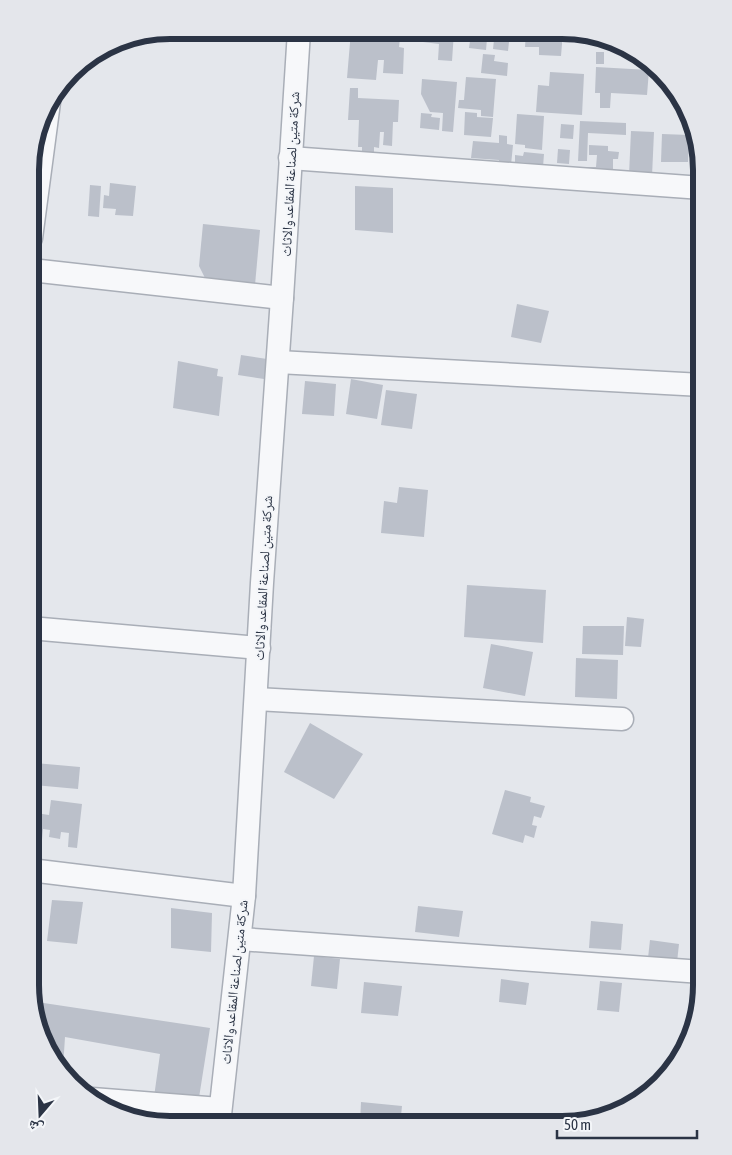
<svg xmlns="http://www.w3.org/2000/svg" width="732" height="1155" font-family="'Asap Condensed','Noto Naskh Arabic',sans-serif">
	<rect width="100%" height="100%" fill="#e4e7ec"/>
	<g fill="#bbc0ca">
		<polygon points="351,31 386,31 386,37 400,38 399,47 404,48 403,74 383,73 384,60 378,60 376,80 347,78"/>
		<polygon points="424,32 454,32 452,61 438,60 439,44 423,42"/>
		<polygon points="478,32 502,32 501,34 505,34 504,41 509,42 508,51 493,49 494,40 487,39 486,50 469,48 470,41 477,42"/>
		<polygon points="526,32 563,32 561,56 539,55 539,47 525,47"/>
		<rect x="596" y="52" width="8" height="12"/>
		<polygon points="483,54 495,55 494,61 508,63 507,76 481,73"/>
		<polygon points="654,64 663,77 654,76"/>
		<polygon points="596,67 649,70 647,95 611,93 610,108 600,108 600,93 595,93"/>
		<polygon points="550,72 584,74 582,115 536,112 538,85 549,86"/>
		<polygon points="466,77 496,79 493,117 481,116 481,110 458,108 459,100 464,100"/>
		<polygon points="422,79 457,82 453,132 442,131 443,113 430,112 421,94"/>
		<polygon points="350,88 358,88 358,98 399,100 398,122 393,122 392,146 383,145 384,132 380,132 379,148 374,147 374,154 362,154 362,147 358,147 359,120 348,120"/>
		<polygon points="465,112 477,113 477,117 493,118 491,137 464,135"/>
		<polygon points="421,113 432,114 431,117 440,118 439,130 420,128"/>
		<polygon points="517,114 544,116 542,150 525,148 525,145 515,144"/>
		<polygon points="580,121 626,123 626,135 588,133 587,161 578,161"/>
		<polygon points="561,124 574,125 573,139 560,138"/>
		<polygon points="631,131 654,132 652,176 629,175"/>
		<polygon points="662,134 689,135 688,162 661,162"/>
		<polygon points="499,135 507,136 507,144 513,145 511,165 499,164 499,160 471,158 473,141 499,143"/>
		<polygon points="589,145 608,146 608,151 619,152 618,159 613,159 613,172 587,175 587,167 596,167 597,155 589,155"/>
		<polygon points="558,149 570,150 569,164 557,163"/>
		<polygon points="524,152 544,154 543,167 529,166 529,163 515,162 515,155 523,156"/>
		<rect x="692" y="159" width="8" height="16"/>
		<polygon points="110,183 136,186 133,216 115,215 116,209 103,208 104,195 109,196"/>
		<polygon points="90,185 101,186 99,217 88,216"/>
		<polygon points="355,186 393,188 393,233 355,230"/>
		<polygon points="203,224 260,230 255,285 206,280 199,266"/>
		<polygon points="517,304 549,311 541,343 511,337"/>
		<polygon points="241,355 267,359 264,379 238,375"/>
		<polygon points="178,361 218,369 217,376 223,377 219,416 173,408"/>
		<polygon points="351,379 383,385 377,419 346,414"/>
		<polygon points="305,381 336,384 334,416 302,414"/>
		<polygon points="386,390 417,394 412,429 381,425"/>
		<polygon points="399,487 428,490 424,537 381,533 384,501 397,503"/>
		<polygon points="467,585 546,590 543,643 464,637"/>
		<polygon points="627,617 644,619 641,647 625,646"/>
		<polygon points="583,626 624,626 623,655 582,654"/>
		<polygon points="491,644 533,652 525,696 483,688"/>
		<polygon points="576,658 618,660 617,699 575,697"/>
		<polygon points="310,723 363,754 334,799 284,772"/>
		<polygon points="35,763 80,767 78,789 34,785"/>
		<polygon points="696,789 702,790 702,848 691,848"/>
		<polygon points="505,790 531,797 530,802 545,806 541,818 534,816 532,825 537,826 534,838 525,835 523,843 492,834"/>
		<polygon points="51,800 82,804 77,848 68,847 69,833 61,832 60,839 49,837 50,830 43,829 42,840 33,839 36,813 49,815"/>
		<polygon points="52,900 83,902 77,944 47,941"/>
		<polygon points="418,906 463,911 459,937 415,932"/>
		<polygon points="171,908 212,913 211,952 171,948"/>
		<polygon points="591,921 623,924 621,950 589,948"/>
		<polygon points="650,940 679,944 677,962 648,958"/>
		<polygon points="314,956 340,959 337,989 311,986"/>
		<polygon points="501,979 529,983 526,1005 499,1002"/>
		<polygon points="600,981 622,983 619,1012 597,1010"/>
		<polygon points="364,982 402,986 398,1016 361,1013"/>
		<polygon points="37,1002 210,1028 198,1104 154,1097 160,1054 65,1037 63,1068 41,1039 36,1016"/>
		<polygon points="361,1102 402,1106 400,1125 360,1124"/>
	</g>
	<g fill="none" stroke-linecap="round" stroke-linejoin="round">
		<defs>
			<g id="minor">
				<polyline points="290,158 702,188"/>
				<polyline points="31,238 49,102"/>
				<polyline points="31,270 282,298"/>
				<polyline points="278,362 702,385"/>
				<polyline points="30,628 259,648"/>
				<polyline points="256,699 622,719"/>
				<polyline points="30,870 244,896"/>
				<polyline points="240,939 702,972"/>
				<polyline points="92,1099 220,1109"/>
				<polyline points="219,1124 244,896 262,583 282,298 299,31"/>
			</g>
		</defs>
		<use href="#minor" stroke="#a9aeb7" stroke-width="25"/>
		<use href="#minor" stroke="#f7f8fa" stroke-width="22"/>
	</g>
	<g text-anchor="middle" stroke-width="4" stroke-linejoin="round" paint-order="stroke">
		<g font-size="14" fill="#2b3445" stroke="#f4f6f9">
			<text transform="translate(290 174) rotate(-87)" y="5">شركة متين لصناعة المقاعد والاثاث</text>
			<text transform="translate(263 578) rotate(-87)" y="5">شركة متين لصناعة المقاعد والاثاث</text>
			<text transform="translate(234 982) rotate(-84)" y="5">شركة متين لصناعة المقاعد والاثاث</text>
		</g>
	</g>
	<path d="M0 0H732V1155H0ZM170 39H562A131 131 0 0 1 693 170V985A131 131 0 0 1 562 1116H170A131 131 0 0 1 39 985V170A131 131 0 0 1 170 39Z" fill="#e4e6eb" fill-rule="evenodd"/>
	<path fill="none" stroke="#2b3445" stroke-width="6" d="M170 39H562A131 131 0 0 1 693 170V985A131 131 0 0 1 562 1116H170A131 131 0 0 1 39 985V170A131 131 0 0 1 170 39Z"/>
	<g transform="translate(40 1115) rotate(199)" stroke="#f4f6f9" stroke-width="4" paint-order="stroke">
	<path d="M0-4L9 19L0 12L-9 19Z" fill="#2b3445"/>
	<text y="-8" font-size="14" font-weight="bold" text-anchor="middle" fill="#2b3445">ش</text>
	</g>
	<path d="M557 1130v8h140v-8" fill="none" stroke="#2b3445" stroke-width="2.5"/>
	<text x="564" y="1130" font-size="15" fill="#2b3445" stroke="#f4f6f9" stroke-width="4" paint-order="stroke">50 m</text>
</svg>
